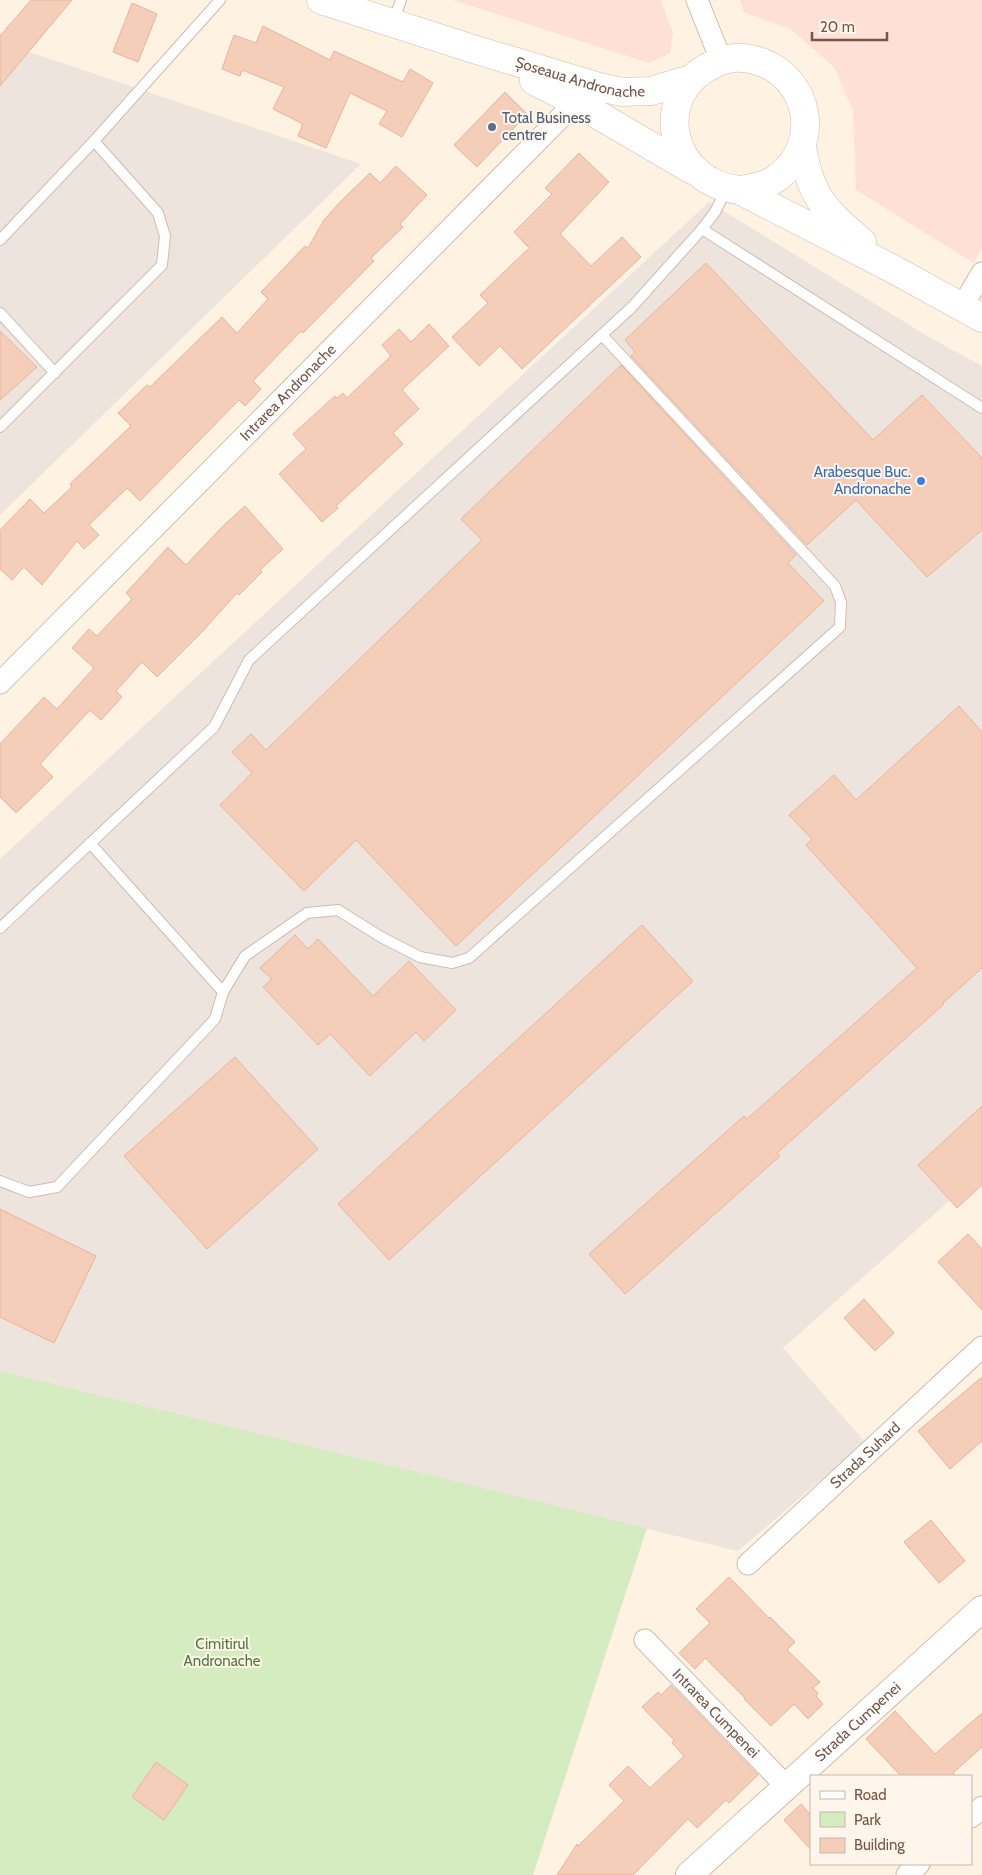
<svg xmlns="http://www.w3.org/2000/svg" width="982" height="1875" font-family="Cabin,sans-serif">
	<rect width="100%" height="100%" fill="#fef2e3"/>
	<g fill="#ffe0d6">
		<polygon points="453,0 661,0 673,33 670,53 649,63"/>
		<polygon points="740,0 982,0 982,247 974,263 856,190 853,111 834,67 792,30 744,12"/>
	</g>
	<g fill="#ede4de">
		<polygon points="0,42 361,164 0,515"/>
		<polygon points="709,202 929,337 982,366 982,1172 783,1348 865,1442 738,1551 0,1371 0,859"/>
	</g>
	<polygon fill="#d4ecc0" points="0,1371 647,1528 533,1875 0,1875"/>
	<g fill="#f5ceb9" stroke="#e9b398">
		<polygon points="31,0 72,0 0,86 0,36"/>
		<polygon points="132,3 157,14 138,62 113,52"/>
		<polygon points="263,26 330,60 334,51 403,82 410,69 433,83 402,137 379,124 387,111 350,93 326,148 298,136 303,124 273,109 284,87 242,70 240,76 222,69 234,35 256,43"/>
		<polygon points="505,92 527,114 477,167 454,145"/>
		<polygon points="579,153 609,182 560,234 591,266 622,237 641,257 522,369 500,346 479,366 452,337 488,303 480,295 529,248 514,232 552,194 545,188"/>
		<polygon points="396,166 427,195 400,224 403,227 371,258 374,261 303,333 301,331 253,381 261,389 245,406 239,400 140,501 127,488 89,525 99,535 84,549 77,541 42,585 24,567 12,580 0,569 0,530 30,499 44,513 72,487 70,484 131,426 118,413 147,385 150,387 222,317 237,333 268,299 261,292 305,246 308,248 324,220 341,201 370,173 380,183"/>
		<polygon points="706,263 873,440 922,395 982,458 982,530 927,577 856,500 807,545 631,356 635,352 625,340"/>
		<polygon points="429,324 449,346 402,390 419,409 393,433 403,444 336,506 338,508 322,522 279,474 306,449 293,434 335,396 337,398 343,393 347,398 391,356 382,345 399,329 411,342"/>
		<polygon points="0,331 37,367 0,400"/>
		<polygon points="621,365 796,555 788,563 824,601 456,946 356,840 304,891 220,805 252,773 232,752 251,734 266,750 482,540 461,519"/>
		<polygon points="245,506 283,549 260,570 262,572 239,595 237,593 200,634 157,677 142,662 116,691 122,697 101,720 90,710 40,764 53,777 16,813 0,797 0,744 44,697 57,709 94,668 72,648 89,629 97,636 132,599 126,593 168,547 186,565 224,525"/>
		<polygon points="959,706 982,732 982,968 943,1003 944,1004 777,1153 780,1156 625,1294 589,1254 744,1116 747,1119 917,968 806,845 812,839 789,815 834,775 856,800"/>
		<polygon points="642,925 693,981 389,1260 338,1204"/>
		<polygon points="295,935 308,949 318,939 373,996 409,961 456,1010 424,1041 416,1032 370,1076 330,1034 318,1045 263,987 272,979 260,968"/>
		<polygon points="235,1057 318,1149 207,1249 124,1156"/>
		<polygon points="982,1106 982,1185 957,1208 918,1165"/>
		<polygon points="0,1209 96,1256 54,1343 0,1317"/>
		<polygon points="968,1234 982,1249 982,1310 938,1262"/>
		<polygon points="864,1299 894,1333 875,1351 844,1318"/>
		<polygon points="982,1377 982,1441 950,1469 918,1431"/>
		<polygon points="931,1520 965,1561 939,1583 904,1542"/>
		<polygon points="729,1577 769,1618 770,1617 795,1642 787,1650 820,1682 813,1688 818,1693 816,1696 823,1704 808,1719 794,1704 771,1726 744,1699 745,1698 705,1658 695,1669 679,1653 710,1623 696,1609"/>
		<polygon points="671,1685 758,1775 729,1803 726,1800 697,1828 688,1819 633,1875 557,1875 577,1844 578,1846 624,1801 609,1785 628,1766 650,1788 684,1756 672,1743 674,1740 642,1707 658,1692 661,1695"/>
		<polygon points="895,1711 935,1754 982,1713 982,1747 953,1773 956,1776 901,1776 866,1739"/>
		<polygon points="156,1762 188,1785 164,1820 132,1797"/>
		<polygon points="801,1804 811,1815 811,1850 784,1820"/>
	</g>
	<g fill="none" stroke-linecap="round" stroke-linejoin="round">
		<defs>
			<g id="service">
				<polyline points="393,22 401,0"/>
				<polyline points="702,229 982,408"/>
				<polyline points="0,240 94,141 220,0"/>
				<polyline points="0,313 55,373"/>
				<polyline points="0,427 162,265 165,236 158,213 94,141"/>
				<polyline points="90,843 223,992"/>
				<polyline points="0,928 214,727 249,660 632,307 702,229 715,212 727,188"/>
				<polyline points="0,1181 29,1192 57,1187 215,1019 223,992 245,956 307,913 338,910 381,937 420,957 452,963 469,958 840,627 841,602 835,586 602,335"/>
			</g>
			<g id="minor">
				<polyline points="697,0 721,60"/>
				<polyline points="962,307 982,273"/>
				<path id="s1" d="M0,683L576,102"/>
				<path id="s2" d="M748,1564L982,1347"/>
				<path id="s3" d="M645,1640L787,1787"/>
				<polyline points="971,1817 982,1807"/>
				<polyline points="907,1875 919,1864"/>
			</g>
			<g id="tertiary">
				<path id="s4" d="M689,1875L982,1609"/>
			</g>
			<g id="secondary">
				<path id="s5" d="M321,0L470,48L599,87L622,92L651,91L691,79"/>
				<polyline points="534,81 576,102 692,170"/>
				<path d="M802,147C811,198 824,209 862,242"/>
				<path d="M739,190C753,188 767,186 778,177C828,139 805,64 743,58C733,57 722,60 714,64C650,93 668,182 739,190L893,269L982,318"/>
			</g>
		</defs>
		<use href="#service" stroke="#d2bbab" stroke-width="12"/>
		<use href="#minor" stroke="#d2bbab" stroke-width="23"/>
		<use href="#tertiary" stroke="#d2bbab" stroke-width="28"/>
		<use href="#secondary" stroke="#d5baa8" stroke-width="29"/>
		<use href="#service" stroke="#fff" stroke-width="10"/>
		<use href="#minor" stroke="#fff" stroke-width="21"/>
		<use href="#tertiary" stroke="#fff" stroke-width="26"/>
		<use href="#secondary" stroke="#fff" stroke-width="28"/>
	</g>
	<circle fill="#5c6f8a" stroke="#fff6eb" stroke-width="2" cx="492" cy="127" r="5"/>
	<circle fill="#3f7fe0" stroke="#fff6eb" stroke-width="2" cx="921" cy="481" r="5"/>
	<g text-anchor="middle" stroke-width="4" stroke-linejoin="round" paint-order="stroke">
		<g font-size="15" fill="#785647" stroke="#fff6eb">
			<text dy="5" stroke="none"><textPath href="#s5" startOffset="271">Șoseaua Andronache</textPath></text>
			<text dy="5" stroke="none"><textPath href="#s1" startOffset="409">Intrarea Andronache</textPath></text>
			<text dy="5" stroke="none"><textPath href="#s2" startOffset="160">Strada Suhard</textPath></text>
			<text dy="5" stroke="none"><textPath href="#s3" startOffset="102">Intrarea Cumpenei</textPath></text>
			<text dy="5" stroke="none"><textPath href="#s4" startOffset="228">Strada Cumpenei</textPath></text>
		</g>
		<g font-size="15" fill="#4e5e75" stroke="#fff6eb" text-anchor="start">
			<text x="502" y="123">Total Business<tspan x="502" dy="17">centrer</tspan></text>
		</g>
		<g font-size="15" fill="#366cbe" stroke="#fff6eb" text-anchor="end">
			<text x="911" y="477">Arabesque Buc.<tspan x="911" dy="17">Andronache</tspan></text>
		</g>
		<g font-size="15" fill="#50793c" stroke="#fff6eb">
			<text x="222" y="1649">Cimitirul<tspan x="222" dy="17">Andronache</tspan></text>
		</g>
	</g>
	<rect x="810" y="1775" width="162" height="90" fill="#fff6eb" stroke="#c9b6a9"/>
	<rect x="820" y="1791" width="25" height="8" fill="#ffffff" stroke="#c9b6a9"/>
	<text x="854" y="1800" font-size="15" fill="#785647">Road</text>
	<rect x="820" y="1812" width="25" height="15" fill="#d4ecc0" stroke="#c9b6a9"/>
	<text x="854" y="1825" font-size="15" fill="#785647">Park</text>
	<rect x="820" y="1838" width="25" height="15" fill="#f5ceb9" stroke="#c9b6a9"/>
	<text x="854" y="1850" font-size="15" fill="#785647">Building</text>
	<path d="M812 32v8h75v-8" fill="none" stroke="#785647" stroke-width="2.5"/>
	<text x="820" y="32" font-size="15" fill="#785647" stroke="#fff6eb" stroke-width="4" paint-order="stroke">20 m</text>
</svg>
